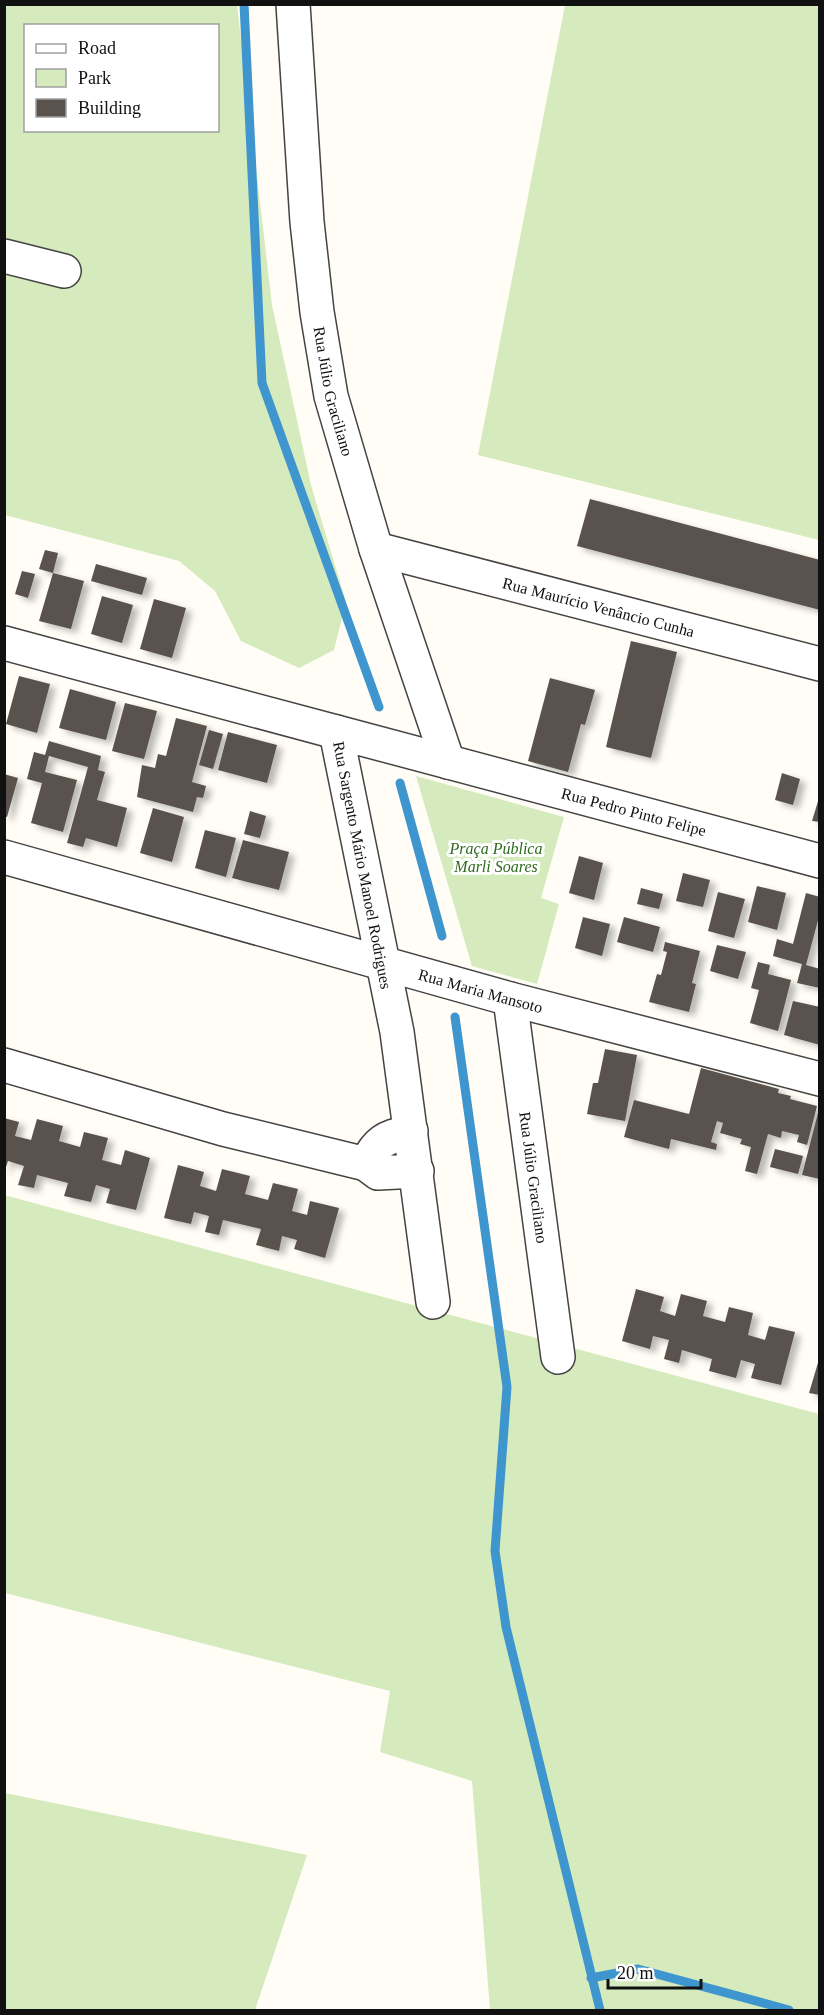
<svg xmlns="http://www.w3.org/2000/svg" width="824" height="2015" font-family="'Times New Roman',serif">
	<defs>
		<filter id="shadow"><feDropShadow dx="6" dy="4" stdDeviation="3" flood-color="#0004"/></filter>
	</defs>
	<rect width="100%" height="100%" fill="#fffdf5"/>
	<g fill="#d5ebbd" fill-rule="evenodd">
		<path d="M4,5H237L272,305L311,485L346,602L334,650L299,668L241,641L215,591L179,561L5,515ZM26,26H218V130H26Z"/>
		<polygon points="565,5 819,5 819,540 478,455"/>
		<polygon points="416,776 564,817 541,898 559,904 537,984 472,966"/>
		<polygon points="4,1195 819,1414 819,2010 490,2010 472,1781 380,1752 390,1691 5,1593"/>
		<polygon points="5,1793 307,1855 255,2010 5,2010"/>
	</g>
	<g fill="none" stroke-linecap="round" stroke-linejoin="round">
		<g stroke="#3f96cf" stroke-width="9">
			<polyline points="244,4 262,383 379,707"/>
			<polyline points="400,783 442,936"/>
			<polyline points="455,1017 507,1387 495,1551 506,1627 600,2010"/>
			<polyline points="591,1978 638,1969 789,2010"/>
		</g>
	</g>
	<g fill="#5a524d" filter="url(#shadow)">
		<polygon points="590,499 820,560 820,610 577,546"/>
		<polygon points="45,550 58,553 53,573 39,569"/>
		<polygon points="96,564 147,578 142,595 91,581"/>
		<polygon points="22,571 35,574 28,598 15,594"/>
		<polygon points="53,573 84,581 71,629 39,621"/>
		<polygon points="102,596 133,605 122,643 91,634"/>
		<polygon points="154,599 186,608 172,658 140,649"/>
		<polygon points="631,641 677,652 651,758 606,747"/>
		<polygon points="19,676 50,684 37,733 6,724"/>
		<polygon points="550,678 595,690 585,725 581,724 568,772 528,761"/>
		<polygon points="70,689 116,702 106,740 59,728"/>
		<polygon points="125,703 157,711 144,759 112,751"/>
		<polygon points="176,718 207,726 192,782 206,786 203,798 197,797 193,812 137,797 142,765 155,768 158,754 166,756"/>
		<polygon points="209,730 223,734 213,769 199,765"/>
		<polygon points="228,732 277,745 267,783 218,770"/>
		<polygon points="49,741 101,756 98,770 105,772 97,800 127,808 117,847 86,838 83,847 67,843 88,767 49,756 45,772 77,780 63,832 31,823 42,783 27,779 34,752 45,755"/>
		<polygon points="782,773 800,779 793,805 775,800"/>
		<polygon points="4,774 18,778 7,817 4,816"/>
		<polygon points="819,798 820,798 820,822 812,821"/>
		<polygon points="153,808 184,817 172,862 140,853"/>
		<polygon points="250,811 266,816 260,838 244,834"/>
		<polygon points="205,830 236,838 226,877 195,868"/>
		<polygon points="243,840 289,852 279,890 232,878"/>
		<polygon points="579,856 603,863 594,900 569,893"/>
		<polygon points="683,873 710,880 703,907 676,901"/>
		<polygon points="757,886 786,893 777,930 748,922"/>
		<polygon points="641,888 663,894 659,909 637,904"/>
		<polygon points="718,892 745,899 734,938 708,931"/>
		<polygon points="806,893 820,897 820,913 806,965 820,969 820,988 797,983 802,964 773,956 777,939 793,944"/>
		<polygon points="583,917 610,924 602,956 575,948"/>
		<polygon points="624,917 660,927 653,952 617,942"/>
		<polygon points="665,942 700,951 692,983 696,984 689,1012 649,1002 657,974 661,975 667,952 663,951"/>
		<polygon points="717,945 746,952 738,979 710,971"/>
		<polygon points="758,962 770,965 768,974 791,980 778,1031 750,1023 759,990 751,988"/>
		<polygon points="793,1001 820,1007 820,1045 784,1035"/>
		<polygon points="605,1049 637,1055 625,1121 587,1114 593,1083 598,1083"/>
		<polygon points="701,1068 779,1089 778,1093 791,1096 790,1099 817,1106 807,1145 797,1142 799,1135 782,1131 781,1138 768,1134 757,1174 745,1171 751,1147 740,1144 742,1139 720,1133 723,1123 717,1121 711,1142 717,1144 716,1150 671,1139 669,1149 624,1137 634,1100 689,1114"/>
		<polygon points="819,1109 820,1109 820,1179 802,1175"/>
		<polygon points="4,1118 19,1122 15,1136 31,1140 37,1119 63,1126 59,1141 80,1147 84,1132 108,1138 102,1160 121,1165 125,1150 150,1158 136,1210 106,1203 110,1189 96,1185 91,1202 64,1196 68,1183 37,1175 34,1188 18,1185 24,1166 8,1161 4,1173"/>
		<polygon points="775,1149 803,1156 798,1174 770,1167"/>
		<polygon points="178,1165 204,1172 200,1186 216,1191 222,1169 250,1176 245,1194 268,1200 273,1183 298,1189 292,1211 307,1215 310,1201 339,1208 325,1258 294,1249 297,1240 282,1236 279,1251 256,1245 261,1229 223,1220 219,1235 205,1232 209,1216 194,1212 191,1224 164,1218"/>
		<polygon points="636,1289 664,1297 660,1311 675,1316 681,1294 707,1301 703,1316 725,1322 729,1307 753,1313 748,1335 765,1340 769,1326 795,1332 781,1385 751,1378 755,1364 741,1360 736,1378 709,1371 712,1359 682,1350 679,1363 664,1359 669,1340 653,1336 650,1349 622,1341"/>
		<polygon points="820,1356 820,1395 809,1393"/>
	</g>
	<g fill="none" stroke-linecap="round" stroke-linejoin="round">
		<defs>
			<g id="minor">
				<path id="s1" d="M293,4L307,222L317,312L331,396L376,549L448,762"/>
				<polyline points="4,256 64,271"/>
				<path id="s2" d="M376,549L820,664"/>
				<polyline points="4,643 336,732"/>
				<polyline points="383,963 397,1032 433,1302"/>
				<path id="s3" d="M510,999L558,1357"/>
				<polyline points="4,1065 223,1129 366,1164 378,1173 417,1171"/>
				<path d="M366,1164C378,1139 386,1138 411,1131"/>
			</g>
			<g id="tertiary">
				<path id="s4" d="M4,857L510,999L820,1079"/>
				<path id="s5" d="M383,963L336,732L820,861"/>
			</g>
		</defs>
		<use href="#minor" stroke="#444" stroke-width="36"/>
		<use href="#tertiary" stroke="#444" stroke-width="36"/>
		<use href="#minor" stroke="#fff" stroke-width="33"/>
		<use href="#tertiary" stroke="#fff" stroke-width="33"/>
	</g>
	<g text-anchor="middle" stroke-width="6" stroke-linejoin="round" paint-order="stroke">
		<g font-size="16" fill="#111" stroke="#fff">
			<text dy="6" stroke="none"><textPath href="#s1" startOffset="390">Rua Júlio Graciliano</textPath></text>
			<text dy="6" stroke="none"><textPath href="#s2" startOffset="230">Rua Maurício Venâncio Cunha</textPath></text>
			<text dy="6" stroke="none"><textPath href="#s5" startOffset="544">Rua Pedro Pinto Felipe</textPath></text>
			<text transform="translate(363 865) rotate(79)" y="6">Rua Sargento Mário Manoel Rodrigues</text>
			<text dy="6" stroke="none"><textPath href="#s4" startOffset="495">Rua Maria Mansoto</textPath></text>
			<text dy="6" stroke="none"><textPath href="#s3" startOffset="180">Rua Júlio Graciliano</textPath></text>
		</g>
		<g font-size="16" font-style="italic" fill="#2f6b1f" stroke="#fff">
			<text x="496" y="854">Praça Pública<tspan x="496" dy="18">Marli Soares</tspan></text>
		</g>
	</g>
	<rect width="824" height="2015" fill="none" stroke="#111111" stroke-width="12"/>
	<rect x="24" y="24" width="195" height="108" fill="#ffffff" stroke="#a0a0a0" stroke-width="1.5"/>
	<rect x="36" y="44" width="30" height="9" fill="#ffffff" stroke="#a0a0a0" stroke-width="1.5"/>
	<text x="78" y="54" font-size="18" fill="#111111">Road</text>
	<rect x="36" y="69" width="30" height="18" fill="#d5ebbd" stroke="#a0a0a0" stroke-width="1.5"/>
	<text x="78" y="84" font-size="18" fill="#111111">Park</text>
	<rect x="36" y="99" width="30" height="18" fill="#5a524d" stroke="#a0a0a0" stroke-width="1.5"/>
	<text x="78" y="114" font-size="18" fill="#111111">Building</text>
	<path d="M608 1979v9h93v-9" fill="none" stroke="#111111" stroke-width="3"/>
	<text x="617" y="1979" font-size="18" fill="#111111" stroke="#ffffff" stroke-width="4.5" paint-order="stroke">20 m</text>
</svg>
